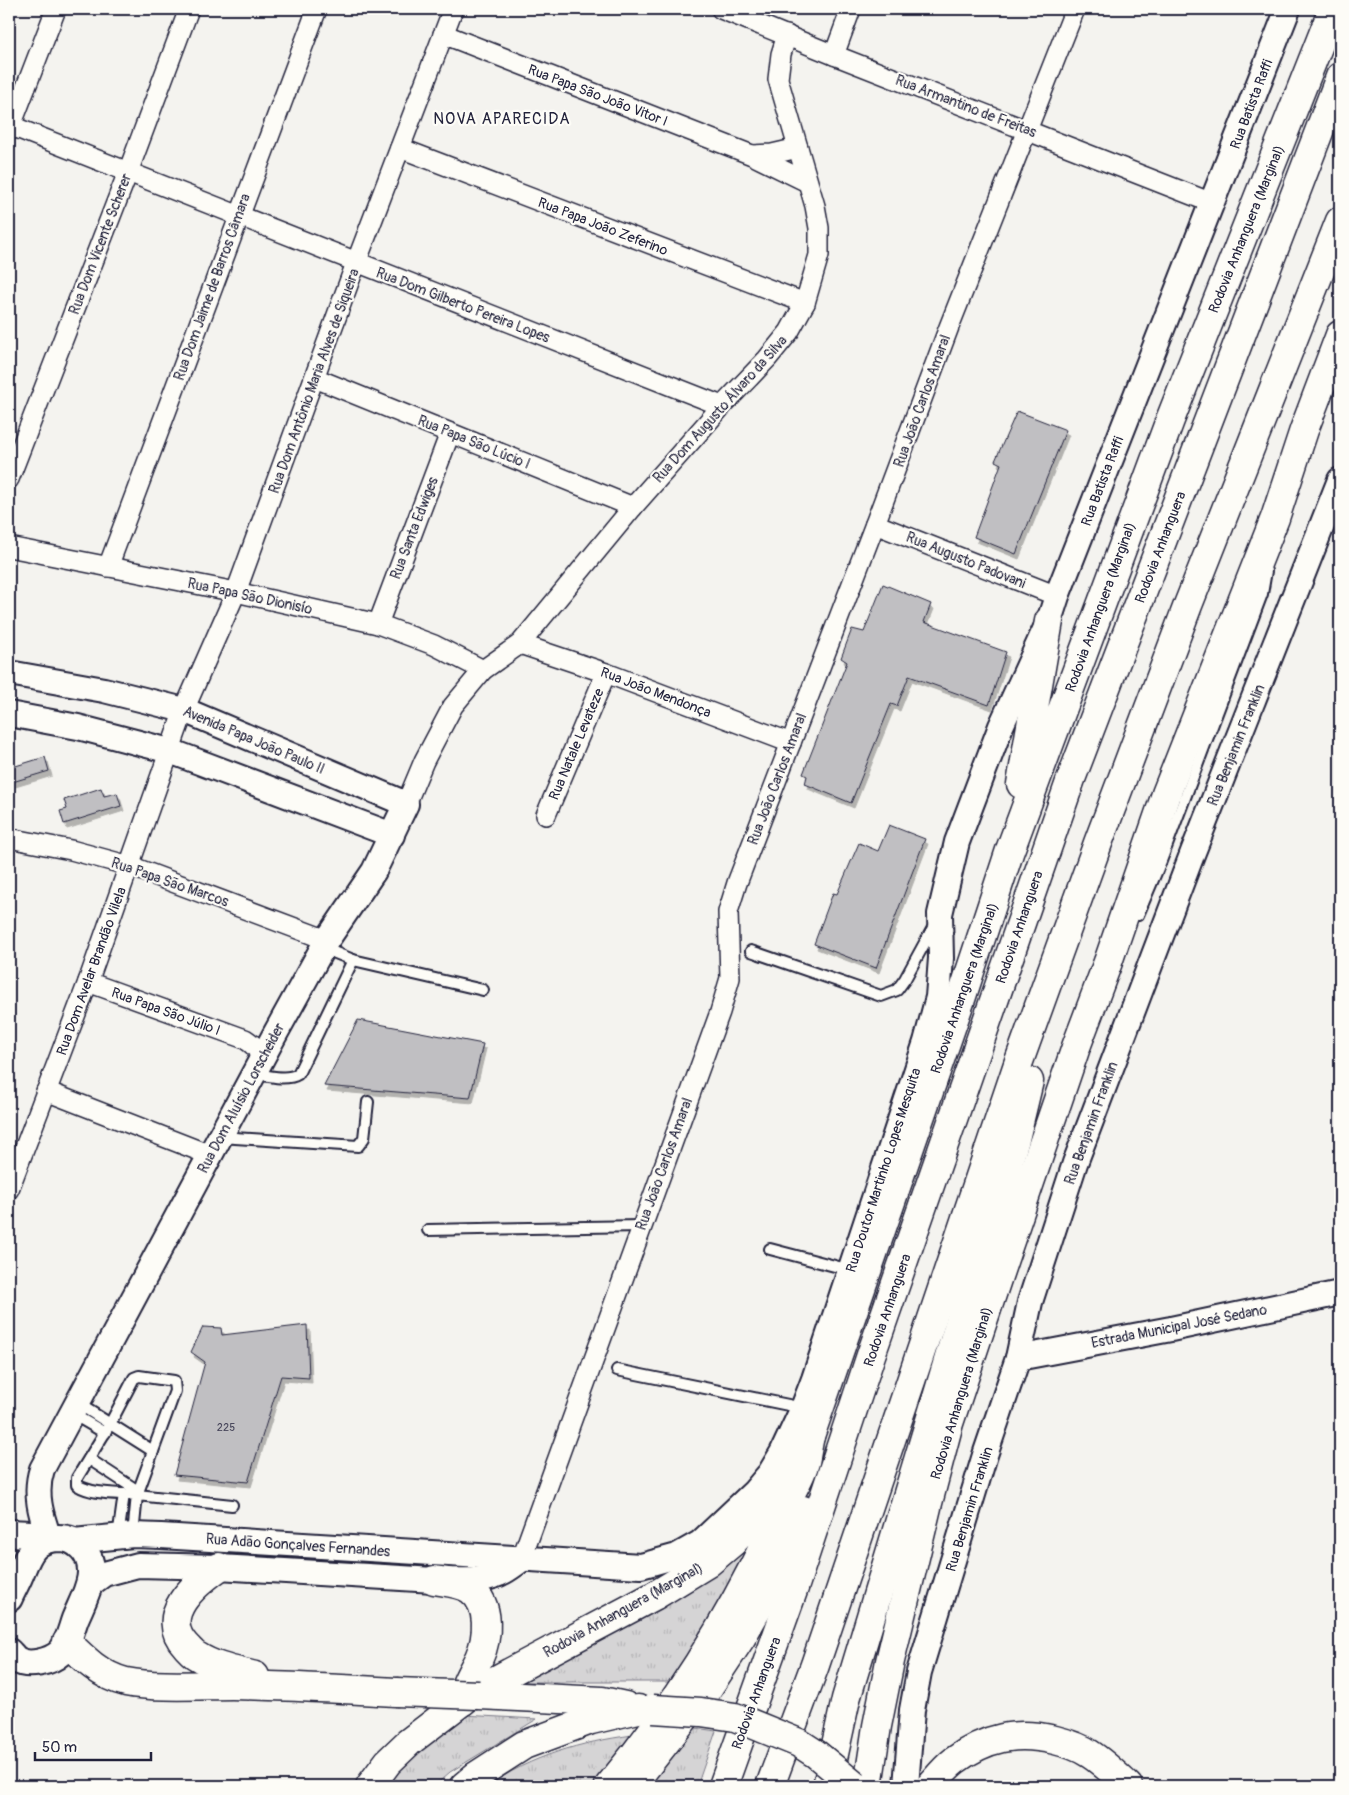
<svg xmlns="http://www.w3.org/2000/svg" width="1349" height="1795" font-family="Pangolin,sans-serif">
	<defs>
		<pattern id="grass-tufts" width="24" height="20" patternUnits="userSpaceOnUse" patternTransform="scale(1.25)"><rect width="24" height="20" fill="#d5d4d5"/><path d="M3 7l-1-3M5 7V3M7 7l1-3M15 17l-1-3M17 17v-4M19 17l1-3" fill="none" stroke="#b7b6b8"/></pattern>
		<filter id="shadow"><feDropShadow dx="3" dy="5" stdDeviation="0" flood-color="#0004"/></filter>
	</defs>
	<rect width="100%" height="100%" fill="#f4f3ef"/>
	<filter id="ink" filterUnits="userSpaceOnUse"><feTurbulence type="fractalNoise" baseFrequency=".02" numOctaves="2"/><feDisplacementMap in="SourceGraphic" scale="10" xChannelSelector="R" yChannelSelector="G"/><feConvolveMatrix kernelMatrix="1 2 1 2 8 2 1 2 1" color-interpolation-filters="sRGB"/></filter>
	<g filter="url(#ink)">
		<g fill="url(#grass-tufts)" stroke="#7c7b88">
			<polygon points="745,1552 676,1682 519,1682"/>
			<polygon points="463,1715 537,1719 450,1772 434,1786 387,1786 424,1742"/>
			<polygon points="689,1727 716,1731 697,1786 640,1786"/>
			<path d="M633,1735L592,1786H488C531,1756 581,1742 633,1735Z"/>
		</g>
		<g fill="#c0bfc2" stroke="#22223b" filter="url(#shadow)">
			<polygon points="1017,411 1066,430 1016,554 974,537 1001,464 995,461"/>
			<polygon points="883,584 931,604 924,622 1006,652 989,705 909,676 897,706 891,704 851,803 805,784 807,776 803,774 847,662 841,658 852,629 864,632"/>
			<polygon points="45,757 49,771 9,783 9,768"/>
			<polygon points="101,788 104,796 117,793 121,806 64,824 60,811 67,809 64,800"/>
			<polygon points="889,825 925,839 876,968 814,944 833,893 837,894 859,843 878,851"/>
			<polygon points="358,1020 483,1044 470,1098 324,1086"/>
			<polygon points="307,1325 309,1378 281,1376 248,1482 174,1475 205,1362 191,1352 203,1327 221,1328 222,1335"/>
		</g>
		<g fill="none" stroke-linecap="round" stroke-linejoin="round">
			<defs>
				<g id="service">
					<polyline points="1138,915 1161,861 1262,594 1266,571"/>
					<polyline points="751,951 881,996 897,990 905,979 935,924"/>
					<polyline points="353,960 483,990"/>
					<path d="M255,1073C267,1076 287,1081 298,1074L353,960L323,948"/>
					<polyline points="220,1137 358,1146 364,1138 368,1102"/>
					<polyline points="428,1230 641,1226"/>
					<polyline points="770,1249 850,1270"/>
					<polyline points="617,1370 803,1408"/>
					<polyline points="77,1403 153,1451"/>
					<polyline points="71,1413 105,1433"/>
					<polyline points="89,1459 138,1491"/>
					<path d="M133,1535L137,1495L175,1391L174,1381L139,1376L134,1378L110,1424L77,1478V1485C93,1495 118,1493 137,1495L232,1505"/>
					<polyline points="118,1537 124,1494"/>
				</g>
				<g id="minor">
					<polyline points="721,9 834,55 1212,203"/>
					<polyline points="443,34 752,155 807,182"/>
					<polyline points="834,55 851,9"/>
					<polyline points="9,125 722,406"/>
					<polyline points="9,131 56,9"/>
					<polyline points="400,148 805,303"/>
					<polyline points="753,155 772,154 798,148"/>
					<polyline points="315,378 633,507"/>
					<polyline points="9,479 128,172 189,9"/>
					<polyline points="875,524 1057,596"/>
					<polyline points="9,547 236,592 378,624 434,645 483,670"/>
					<polyline points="108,567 317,9"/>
					<polyline points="378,624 450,433"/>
					<polyline points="520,644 606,673 791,743"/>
					<polyline points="406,804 424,761 453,706 483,670 520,644 633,507 722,406 767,359 789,332 805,303 819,255 819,228 815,206 778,79 781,54 787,35"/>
					<polyline points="546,815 606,673"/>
					<polyline points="9,838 71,850 130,866 327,940"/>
					<path d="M88,982L245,1039C254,1045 259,1049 261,1061"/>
					<polyline points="46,1091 210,1155"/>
					<polyline points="9,1189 88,982 184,710 236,592 356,263 453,9"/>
					<polyline points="521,1560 720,1012 730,978 728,912 737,883 875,524 949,327 1075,9"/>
				</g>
				<g id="tertiary">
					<path d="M9,673L104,690L184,710L406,804L374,871L327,940L274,1036L42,1469C34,1493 41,1515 49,1538"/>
					<polyline points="9,714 78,727 170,751 392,835"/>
					<polyline points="1018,1358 1171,1329 1340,1293"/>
					<polyline points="74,1541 133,1535 161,1536 641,1566 677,1556 700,1543 754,1492 770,1473 782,1453 803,1408 814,1379 926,1042 938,997 941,958 940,914 957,842 1001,726 1049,621 1057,596 1288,9"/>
					<path d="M89,1585L104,1574L138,1565L219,1567L434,1580C456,1580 481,1583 501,1573C508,1570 515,1564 521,1560"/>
					<polyline points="906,1786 912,1710 919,1672 985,1455 1018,1358 1030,1302 1075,1163 1193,852 1340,480"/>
				</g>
				<g id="secondary">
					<polyline points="9,1533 31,1534 44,1540"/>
					<path d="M9,1598C12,1591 16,1584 19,1577C28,1556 32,1539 58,1538C69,1538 75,1541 82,1548C102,1569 84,1597 75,1619C71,1630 68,1645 60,1653C50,1662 28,1667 17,1660C14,1658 11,1654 9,1652"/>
				</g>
				<g id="trunk">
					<polyline points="1021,784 1049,621"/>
					<path d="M434,1580C445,1582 462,1583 471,1590C491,1605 488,1638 479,1658C472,1673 463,1684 463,1701"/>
					<polyline points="370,1786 388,1762 409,1742 477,1690 654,1596 708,1563 733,1542 764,1507 810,1436 962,996 1010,850 1170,420 1333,9"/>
					<polyline points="868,1786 877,1726 890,1661 928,1503 949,1423 997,1279 1076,1047 1108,962 1166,794 1275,518 1304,430 1340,335"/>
				</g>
				<g id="motorway">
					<path d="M219,1567C195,1584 157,1615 186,1646C189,1649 193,1654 197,1656C214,1667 236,1671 255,1676"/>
					<path d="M67,1642C84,1659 101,1676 126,1682C156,1688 201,1685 232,1685C287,1686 342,1689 396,1692"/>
					<polyline points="479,1695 602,1701 625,1706"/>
					<polyline points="464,1786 476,1776 524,1745 591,1720 638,1709"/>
					<path d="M609,1786C675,1707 731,1617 775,1523C784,1504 799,1482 805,1462C807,1453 808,1444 810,1436"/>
					<polyline points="631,1786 706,1691 741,1638 767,1592 803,1510"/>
					<polyline points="723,1786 794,1588 871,1355 1071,779 1340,77"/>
					<polyline points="770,1786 815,1665 1018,1064 1098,843 1188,605 1340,221"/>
					<polyline points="827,1786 846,1699 1015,1139 1029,1081"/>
					<path d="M930,1786C937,1778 945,1768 954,1761C986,1737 1016,1731 1055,1740C1067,1743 1080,1747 1090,1754C1104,1763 1116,1775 1128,1786"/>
				</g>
			</defs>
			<use href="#service" stroke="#22223b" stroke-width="14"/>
			<use href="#minor" stroke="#22223b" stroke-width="22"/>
			<use href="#tertiary" stroke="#22223b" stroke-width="28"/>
			<use href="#secondary" stroke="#22223b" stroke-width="30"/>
			<use href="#trunk" stroke="#22223b" stroke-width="31"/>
			<use href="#motorway" stroke="#22223b" stroke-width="31"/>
			<use href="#service" stroke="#fdfcf7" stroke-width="10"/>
			<use href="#minor" stroke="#fdfcf7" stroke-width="19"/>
			<use href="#tertiary" stroke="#fdfcf7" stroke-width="24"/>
			<use href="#secondary" stroke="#fdfcf7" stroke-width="26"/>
			<use href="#trunk" stroke="#fdfcf7" stroke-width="28"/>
			<use href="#motorway" stroke="#fdfcf7" stroke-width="28"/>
			<defs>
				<g id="motorway-bridge">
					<polyline points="396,1692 479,1695"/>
					<polyline points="653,1709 701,1712 735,1717 799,1743 816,1754 855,1786"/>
				</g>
			</defs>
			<use href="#motorway-bridge" stroke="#22223b" stroke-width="31" stroke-linecap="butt"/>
			<use href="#motorway-bridge" stroke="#fdfcf7" stroke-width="28"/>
		</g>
	</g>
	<g text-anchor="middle" stroke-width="4.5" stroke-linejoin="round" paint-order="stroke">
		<g font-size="11" fill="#4a495d">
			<text x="226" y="1431">225</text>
		</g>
		<g font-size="14" fill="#22223b" stroke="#fdfcf7">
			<text transform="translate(598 95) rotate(21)" y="5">Rua Papa São João Vitor I</text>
			<text transform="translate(1251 104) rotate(-69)" y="5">Rua Batista Raffi</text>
			<text transform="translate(966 106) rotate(21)" y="5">Rua Armantino de Freitas</text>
			<text transform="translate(603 226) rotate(21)" y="5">Rua Papa João Zeferino</text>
			<text transform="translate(1246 229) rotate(-68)" y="5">Rodovia Anhanguera (Marginal)</text>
			<text transform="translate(100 244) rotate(-69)" y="5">Rua Dom Vicente Scherer</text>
			<text transform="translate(212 287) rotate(-70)" y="5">Rua Dom Jaime de Barros Câmara</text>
			<text transform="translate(463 305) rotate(21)" y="5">Rua Dom Gilberto Pereira Lopes</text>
			<text transform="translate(314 381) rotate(-70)" y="5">Rua Dom Antônio Maria Alves de Siqueira</text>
			<text transform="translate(922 401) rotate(-70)" y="5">Rua João Carlos Amaral</text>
			<text transform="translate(720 409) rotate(-48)" y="5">Rua Dom Augusto Álvaro da Silva</text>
			<text transform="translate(474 442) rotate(22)" y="5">Rua Papa São Lúcio I</text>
			<text transform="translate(1102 481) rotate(-69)" y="5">Rua Batista Raffi</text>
			<text transform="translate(414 528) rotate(-69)" y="5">Rua Santa Edwiges</text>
			<text transform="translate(1160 547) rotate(-69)" y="5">Rodovia Anhanguera</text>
			<text transform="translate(966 560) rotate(22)" y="5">Rua Augusto Padovani</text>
			<text transform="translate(250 596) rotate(12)" y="5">Rua Papa São Dionisío</text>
			<text transform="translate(1100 607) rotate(-70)" y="5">Rodovia Anhanguera (Marginal)</text>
			<text transform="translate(656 692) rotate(21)" y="5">Rua João Mendonça</text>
			<text transform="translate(254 740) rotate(23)" y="5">Avenida Papa João Paulo II</text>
			<text transform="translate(576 744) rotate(-67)" y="5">Rua Natale Levateze</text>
			<text transform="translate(1236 745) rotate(-68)" y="5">Rua Benjamin Franklin</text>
			<text transform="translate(777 779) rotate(-69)" y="5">Rua João Carlos Amaral</text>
			<text transform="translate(170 882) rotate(19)" y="5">Rua Papa São Marcos</text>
			<text transform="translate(1019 927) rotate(-71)" y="5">Rodovia Anhanguera</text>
			<text transform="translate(91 971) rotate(-70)" y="5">Rua Dom Avelar Brandão Vilela</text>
			<text transform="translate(964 988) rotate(-71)" y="5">Rodovia Anhanguera (Marginal)</text>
			<text transform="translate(166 1011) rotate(20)" y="5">Rua Papa São Júlio I</text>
			<text transform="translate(241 1098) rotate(-62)" y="5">Rua Dom Aluísio Lorscheider</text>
			<text transform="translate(1091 1123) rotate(-70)" y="5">Rua Benjamin Franklin</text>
			<text transform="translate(664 1164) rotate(-70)" y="5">Rua João Carlos Amaral</text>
			<text transform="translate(883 1170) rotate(-72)" y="5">Rua Doutor Martinho Lopes Mesquita</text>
			<text transform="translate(887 1310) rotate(-71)" y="5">Rodovia Anhanguera</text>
			<text transform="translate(1179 1326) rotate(-11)" y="5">Estrada Municipal José Sedano</text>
			<text transform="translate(961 1393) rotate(-73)" y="5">Rodovia Anhanguera (Marginal)</text>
			<text transform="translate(969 1509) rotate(-73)" y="5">Rua Benjamin Franklin</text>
			<text transform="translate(298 1545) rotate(4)" y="5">Rua Adão Gonçalves Fernandes</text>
			<text transform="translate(623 1610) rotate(-29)" y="5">Rodovia Anhanguera (Marginal)</text>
			<text transform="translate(756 1693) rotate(-70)" y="5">Rodovia Anhanguera</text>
		</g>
		<g font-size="16" letter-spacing="1" fill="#22223b" stroke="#fdfcf7">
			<text x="502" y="124">NOVA APARECIDA</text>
		</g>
	</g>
	<rect width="1349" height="1795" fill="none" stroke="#fdfcf7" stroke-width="30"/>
	<rect x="15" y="15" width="1319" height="1765" fill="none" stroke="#22223b" stroke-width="2" filter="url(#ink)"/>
	<path d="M35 1752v8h116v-8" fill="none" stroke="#22223b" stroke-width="2.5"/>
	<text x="42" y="1752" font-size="15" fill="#22223b" stroke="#fdfcf7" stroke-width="4" paint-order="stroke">50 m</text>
</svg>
